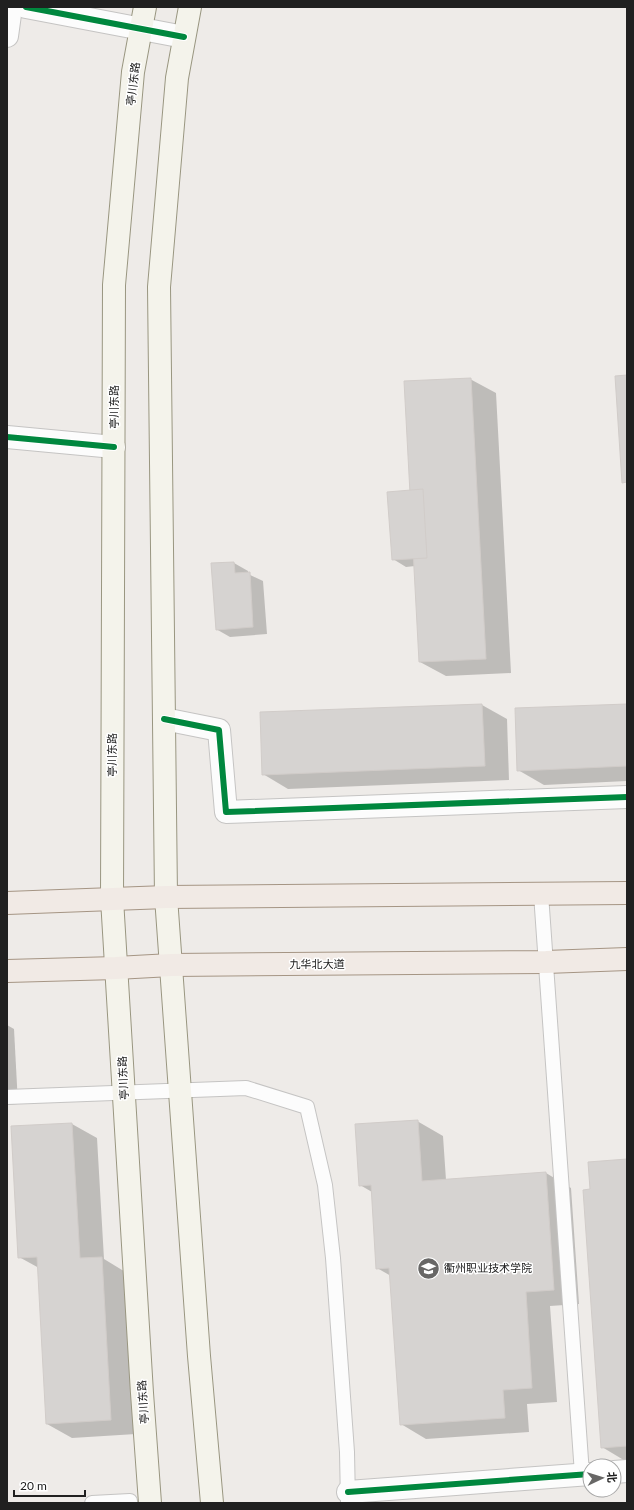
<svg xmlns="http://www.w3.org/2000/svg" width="634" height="1510" font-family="Lato,'Noto Sans SC',sans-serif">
	<rect width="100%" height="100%" fill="#eeebe8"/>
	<g fill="#0003">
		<polygon points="470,379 496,393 511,673 446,676 420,662 415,566 406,567 393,559 411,491"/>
		<polygon points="234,563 248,571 248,574 263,581 267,634 230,637 216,629 212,564"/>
		<polygon points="482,705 507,719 509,780 288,789 263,774"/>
		<polygon points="627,705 627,781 544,785 518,770"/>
		<polygon points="7,1025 14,1029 18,1104 7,1105"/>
		<polygon points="417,1121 443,1136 446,1180 546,1173 571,1188 579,1304 550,1306 557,1402 527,1404 529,1432 426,1439 401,1424 391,1276 377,1268 372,1192 360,1185"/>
		<polygon points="72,1124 97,1138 104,1259 127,1273 136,1434 72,1438 47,1424 39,1268 19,1257 12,1127"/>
		<polygon points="627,1160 627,1462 602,1447 591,1190"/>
	</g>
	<g fill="#d6d3d1" stroke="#d1ccc9">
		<polygon points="627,375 627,482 622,483 615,376"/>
		<polygon points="471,378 486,659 419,662 404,381"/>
		<polygon points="423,489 427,558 392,560 387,492"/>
		<polygon points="234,562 235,573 250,572 253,627 216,630 211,563"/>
		<polygon points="482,704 485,766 262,775 260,712"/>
		<polygon points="627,704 627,766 517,771 515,708"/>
		<polygon points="418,1120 422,1181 546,1172 554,1290 526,1292 532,1388 503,1390 505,1418 400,1425 389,1268 376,1269 371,1185 359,1186 355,1124"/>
		<polygon points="72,1123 80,1258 102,1257 111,1420 46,1424 37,1257 18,1258 11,1126"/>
		<polygon points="627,1159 627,1446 601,1448 583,1190 590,1189 588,1162"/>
	</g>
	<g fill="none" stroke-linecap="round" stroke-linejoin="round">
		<defs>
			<g id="lane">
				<polyline points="541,894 582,1474"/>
				<polyline points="7,1097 246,1088 307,1107 325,1185 333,1258 347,1452 348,1503"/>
				<polyline points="92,1503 130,1501 130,1503"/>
			</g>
			<g id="street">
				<polyline points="26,7 184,37"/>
				<polyline points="7,36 11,7"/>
				<polyline points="7,437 114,447"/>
				<polyline points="164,719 219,730 226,812 627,797"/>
				<polyline points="614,1472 627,1471"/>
				<polyline points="348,1492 590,1474"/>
			</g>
			<g id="secondary">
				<polyline points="145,7 133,72 114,285 112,899 142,1393 150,1503"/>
				<polyline points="190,7 177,78 159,287 166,897 199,1356 212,1503"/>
			</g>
			<g id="primary">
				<polyline points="7,903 166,897 627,893"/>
				<polyline points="7,971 116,968 171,965 546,962 627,959"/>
			</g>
		</defs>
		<use href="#lane" stroke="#c5c4c3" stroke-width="16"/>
		<use href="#street" stroke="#c5c4c3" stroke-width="24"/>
		<use href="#secondary" stroke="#999680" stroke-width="24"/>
		<use href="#primary" stroke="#a59584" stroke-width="24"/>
		<use href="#lane" stroke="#fcfcfc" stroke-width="14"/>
		<use href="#street" stroke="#fcfcfc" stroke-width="22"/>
		<use href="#secondary" stroke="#f4f3eb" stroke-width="22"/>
		<use href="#primary" stroke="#f1eae5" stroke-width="22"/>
		<defs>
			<g id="cycleway">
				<polyline points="26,7 184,37"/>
				<polyline points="7,437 114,447"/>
				<polyline points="164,719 219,730 226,812 627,797"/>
				<polyline points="348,1492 590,1474"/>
			</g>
		</defs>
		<use href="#cycleway" stroke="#fff" stroke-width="8"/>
		<use href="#cycleway" stroke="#00873e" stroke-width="6"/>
	</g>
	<defs>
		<symbol id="university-disc" viewBox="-11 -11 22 22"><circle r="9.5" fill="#686766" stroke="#fff"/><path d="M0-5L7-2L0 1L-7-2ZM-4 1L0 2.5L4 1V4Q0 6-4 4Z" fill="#fff"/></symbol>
	</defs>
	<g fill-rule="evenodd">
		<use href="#university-disc" x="416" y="1256" width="25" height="25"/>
	</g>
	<g text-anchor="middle" stroke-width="3" stroke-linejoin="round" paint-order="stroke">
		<g font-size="11" fill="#202020" stroke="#fff">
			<text transform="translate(133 84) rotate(-83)" y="4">亭川东路</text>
			<text transform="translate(114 407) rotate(-90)" y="4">亭川东路</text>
			<text transform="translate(112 755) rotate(-90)" y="4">亭川东路</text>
			<text x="317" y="968">九华北大道</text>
			<text transform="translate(123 1078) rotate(-93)" y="4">亭川东路</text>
			<text transform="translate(143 1402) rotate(-94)" y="4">亭川东路</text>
		</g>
		<g font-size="11" fill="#202020" stroke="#fff" text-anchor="start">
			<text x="444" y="1272">衢州职业技术学院</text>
		</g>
	</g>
	<rect width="634" height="1510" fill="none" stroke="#202020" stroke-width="16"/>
	<g transform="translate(602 1478) rotate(86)"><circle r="19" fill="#ffffff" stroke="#a6a6a6"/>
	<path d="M0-3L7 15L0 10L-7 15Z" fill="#686766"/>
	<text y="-6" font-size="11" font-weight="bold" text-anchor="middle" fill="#202020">北</text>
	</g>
	<path d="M14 1490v6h71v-6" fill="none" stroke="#202020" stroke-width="2"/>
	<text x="20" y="1490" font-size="12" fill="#202020" stroke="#ffffff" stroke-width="3" paint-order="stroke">20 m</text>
</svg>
